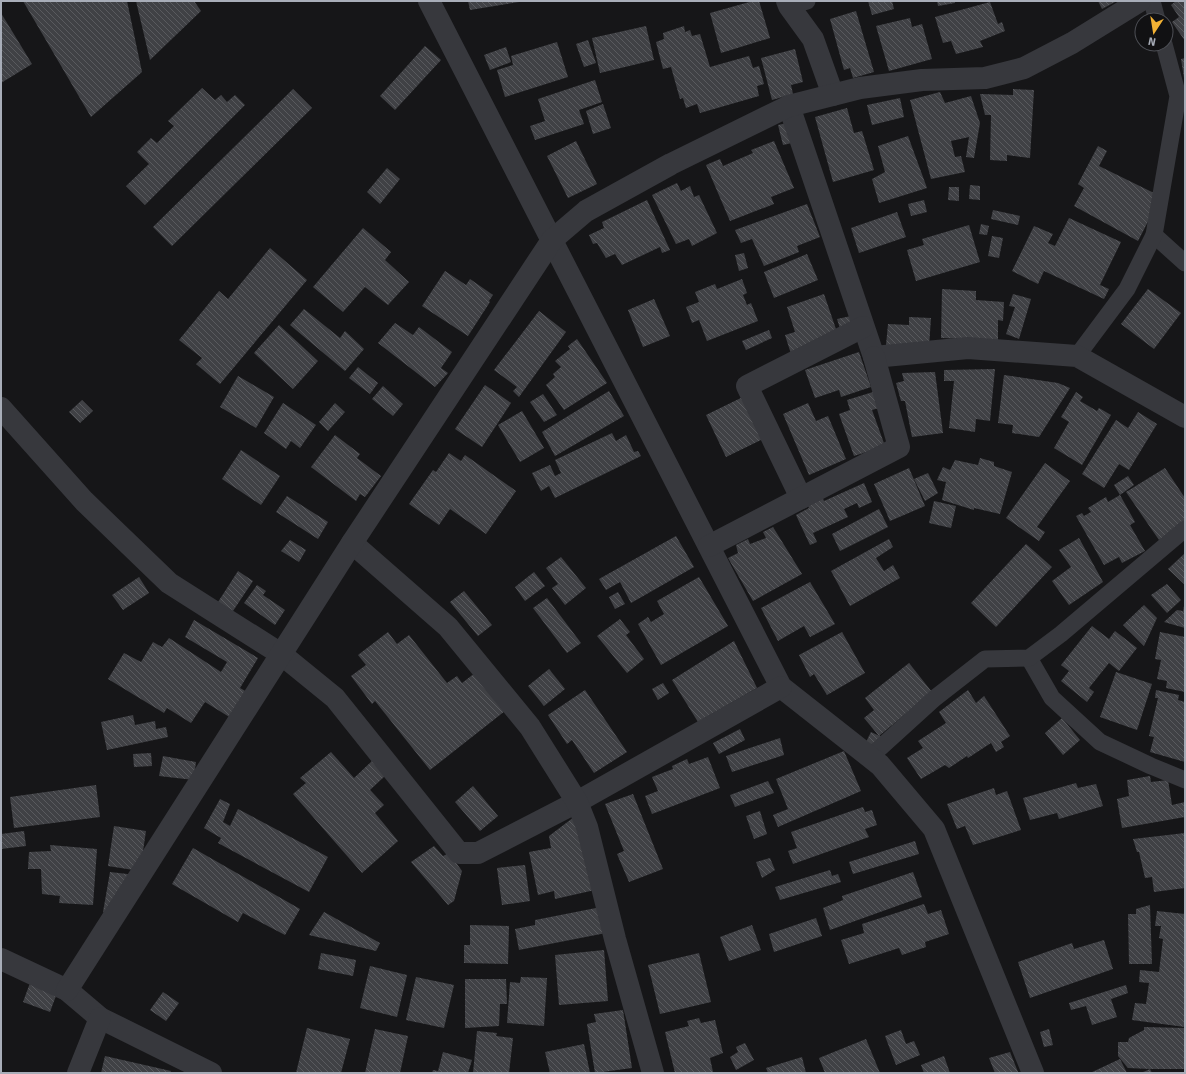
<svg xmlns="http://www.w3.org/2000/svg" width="1186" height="1074" font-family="Signika,sans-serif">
	<defs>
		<pattern id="building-back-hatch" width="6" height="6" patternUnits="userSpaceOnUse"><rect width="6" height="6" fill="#404145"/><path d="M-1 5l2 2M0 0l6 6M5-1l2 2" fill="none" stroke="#595a5e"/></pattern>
	</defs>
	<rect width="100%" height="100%" fill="#161618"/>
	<g fill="url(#building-back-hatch)">
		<polygon points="23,1 127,1 142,72 91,117"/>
		<polygon points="136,1 194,1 201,11 150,60"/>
		<polygon points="468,1 519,1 519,2 470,10"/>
		<polygon points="753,1 759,1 770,38 721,53 710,13"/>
		<polygon points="868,1 892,1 894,9 872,15"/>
		<polygon points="937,1 955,1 955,3 938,6"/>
		<polygon points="1098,1 1117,1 1102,9"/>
		<polygon points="1176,1 1185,1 1185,41 1172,22 1179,17 1171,5"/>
		<polygon points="990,2 998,24 1002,22 1005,31 980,41 983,47 956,54 951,41 943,43 935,17"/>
		<polygon points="856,11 874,72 853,78 850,68 844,70 830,19"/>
		<polygon points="1,13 32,64 1,83"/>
		<polygon points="910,18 912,27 922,24 932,59 889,71 876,26"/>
		<polygon points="646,26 654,60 600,73 592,38"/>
		<polygon points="684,26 685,32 690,30 692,36 700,34 710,67 749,56 753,68 759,66 764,84 757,86 759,96 700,113 697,104 686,108 683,98 680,99 671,67 663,69 656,42 664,39 663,33"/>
		<polygon points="588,40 596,63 584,67 576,44"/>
		<polygon points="557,42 568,77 505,97 497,70 513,65 511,56"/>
		<polygon points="425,46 441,60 395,110 380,96"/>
		<polygon points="506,47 511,62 490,70 484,55"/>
		<polygon points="795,49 803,82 791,85 793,94 772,100 761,58"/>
		<polygon points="1185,58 1185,78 1184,78 1181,59"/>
		<polygon points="595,80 602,102 579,110 584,124 535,140 530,126 545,121 538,99"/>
		<polygon points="202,88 215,100 221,95 227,102 235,95 245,105 145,205 126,186 149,164 137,152 151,138 157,143 174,126 168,121"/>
		<polygon points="293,89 312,108 172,246 153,227"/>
		<polygon points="1013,89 1034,90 1030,158 1007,155 1007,161 990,160 991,115 985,115 980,94 1013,95"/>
		<polygon points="940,92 945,103 971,96 980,123 974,158 966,157 969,137 951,141 955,157 961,156 965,172 931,179 910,100"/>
		<polygon points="900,98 904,117 872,125 867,105"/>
		<polygon points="603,104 611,128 593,134 586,111"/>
		<polygon points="847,108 854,133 862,131 874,170 833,182 815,117"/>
		<polygon points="787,123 792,143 783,145 778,125"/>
		<polygon points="908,136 927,188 879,203 872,179 885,172 878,146"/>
		<polygon points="576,141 597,184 568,198 547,156"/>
		<polygon points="774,141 794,188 771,197 774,204 730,221 706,165 720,159 723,166 753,153 751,150"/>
		<polygon points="1098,146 1107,151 1099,166 1158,195 1153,212 1138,241 1074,206 1084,188 1078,184"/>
		<polygon points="387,168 400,179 380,204 367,192"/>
		<polygon points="677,183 681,191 690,186 694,197 699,195 717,233 692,246 689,239 676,244 652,195"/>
		<polygon points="970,185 980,186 980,200 969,199"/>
		<polygon points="949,187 959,187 959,201 948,200"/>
		<polygon points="647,200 670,250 662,253 660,247 622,265 615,254 606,258 597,243 593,244 589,235 604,228 602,222"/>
		<polygon points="924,200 927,212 911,216 908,204"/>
		<polygon points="807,204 820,237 797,246 799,252 764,266 752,239 741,243 735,230"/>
		<polygon points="993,210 1020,216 1018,225 991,219"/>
		<polygon points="897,212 906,237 859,253 851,228"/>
		<polygon points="1069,218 1121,242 1100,285 1109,289 1104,299 1044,271 1038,284 1012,271 1034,226 1053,234 1048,243 1055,246"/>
		<polygon points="981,224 989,226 987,235 979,234"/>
		<polygon points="969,225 980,262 916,281 907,250 924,245 922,239"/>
		<polygon points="363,228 391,252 385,260 409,282 388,305 365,287 343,312 313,287"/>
		<polygon points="992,236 1003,238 999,258 988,256"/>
		<polygon points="270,248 307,280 220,384 196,364 202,358 179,340 219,291 228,299"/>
		<polygon points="744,253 748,268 739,271 735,255"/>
		<polygon points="807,254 818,280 774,298 764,272"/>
		<polygon points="445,271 466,285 470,279 493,295 489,301 490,302 468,336 422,306"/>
		<polygon points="742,279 747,293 743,295 747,305 751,303 758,321 707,341 699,320 692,323 686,307 699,302 695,292 715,284 717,289"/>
		<polygon points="942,289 976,291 976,300 1004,302 1003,321 998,320 998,340 941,338"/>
		<polygon points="1148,289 1181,313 1154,349 1121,324"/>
		<polygon points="824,294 838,335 791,354 785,335 795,332 787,307"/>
		<polygon points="1013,294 1031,299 1019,339 1006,334 1015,307 1009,306"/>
		<polygon points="654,299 670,336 643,347 628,310"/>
		<polygon points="304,309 340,338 345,331 364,349 345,371 290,325"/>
		<polygon points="539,311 566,332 519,397 513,391 517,387 494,370"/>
		<polygon points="851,316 854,327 841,332 837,319"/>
		<polygon points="909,317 931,318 929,347 886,345 888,324 909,325"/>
		<polygon points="395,323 413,335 419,327 452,352 441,368 448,373 435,387 378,343"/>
		<polygon points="279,325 318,361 293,389 254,353"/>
		<polygon points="769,330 772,338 746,350 742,341"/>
		<polygon points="577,339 607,383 564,410 546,385 555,377 553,374 561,367 555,361 570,349 568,346"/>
		<polygon points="859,352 871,387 841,397 839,390 815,398 805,370"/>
		<polygon points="358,367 378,383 370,394 349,378"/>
		<polygon points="995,369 990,421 976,419 975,432 949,428 954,381 944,381 944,370"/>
		<polygon points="935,372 943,433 912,437 905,401 901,401 896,383 904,381 902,373"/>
		<polygon points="1004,375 1058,383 1070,388 1039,437 1012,433 1013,425 998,423"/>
		<polygon points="238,376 274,397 256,428 220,407"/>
		<polygon points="485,385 511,403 482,447 455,429"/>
		<polygon points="383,386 403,404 393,416 372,399"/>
		<polygon points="609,391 624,416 555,456 542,432"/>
		<polygon points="873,392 879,408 872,410 885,446 854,456 839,414 850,410 847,400"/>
		<polygon points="1076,392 1083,397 1080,401 1097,411 1099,408 1111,415 1082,465 1054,448 1069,422 1061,417"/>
		<polygon points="543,394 557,415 544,422 530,402"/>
		<polygon points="747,395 767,437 726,457 706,415"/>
		<polygon points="82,400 93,411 80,423 69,412"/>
		<polygon points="283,403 316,425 300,448 291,441 286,449 264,433"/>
		<polygon points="335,403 345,412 328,431 319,422"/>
		<polygon points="808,403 816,421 828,416 846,459 809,475 783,414"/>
		<polygon points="522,411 544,448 520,462 498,425"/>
		<polygon points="1138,412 1157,424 1129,470 1119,464 1104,488 1082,474 1116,420 1128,428"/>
		<polygon points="612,433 616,441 626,435 634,452 638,451 641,456 555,498 549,486 541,491 532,473 550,465 555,476 561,473 555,460"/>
		<polygon points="335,435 360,454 357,458 381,476 365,497 360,494 356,501 311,467"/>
		<polygon points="241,450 280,476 261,505 222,479"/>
		<polygon points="449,453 461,461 465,455 516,491 486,534 450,509 439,525 409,504 433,470 436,472"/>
		<polygon points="980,458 994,462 994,466 1012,472 1000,514 974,508 974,510 942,500 946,482 937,480 943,467 950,470 955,460 978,465"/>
		<polygon points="1045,463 1070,481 1037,527 1045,532 1039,541 1006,518"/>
		<polygon points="909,468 925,506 890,521 874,484"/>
		<polygon points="1165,468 1185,498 1185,523 1159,540 1126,492"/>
		<polygon points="928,473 938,493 925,501 914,479"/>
		<polygon points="1128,476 1134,485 1120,495 1114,485"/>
		<polygon points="864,483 872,502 859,508 857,503 844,509 848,517 813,533 817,542 810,545 796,515 809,508 807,504 822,497 824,501"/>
		<polygon points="1120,495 1135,522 1130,525 1145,551 1122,563 1119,557 1104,565 1076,516 1082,513 1084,516 1091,512 1088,508 1106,497 1108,502"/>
		<polygon points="287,496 328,522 318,539 276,512"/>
		<polygon points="934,501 956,506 951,528 929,523"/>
		<polygon points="879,509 888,527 840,551 832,534"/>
		<polygon points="773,527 802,574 753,601 728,558 738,553 736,545 748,539 750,544 766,538 763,532"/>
		<polygon points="676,536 694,567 631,603 620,582 606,590 599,579"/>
		<polygon points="1079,538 1103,582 1069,605 1052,581 1071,567 1059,550"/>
		<polygon points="889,539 893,547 876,558 884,571 893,565 900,578 850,606 831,571"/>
		<polygon points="290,540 306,550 299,562 281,551"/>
		<polygon points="1026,544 1052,567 996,627 971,603"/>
		<polygon points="1185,553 1185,585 1168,569"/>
		<polygon points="561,557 586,588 565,605 552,588 558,584 546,568"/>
		<polygon points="238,571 253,581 233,611 218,602"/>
		<polygon points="534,572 545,586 525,601 515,587"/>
		<polygon points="139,577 149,593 123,610 112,595"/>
		<polygon points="699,577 728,626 661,665 638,624 648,617 651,622 664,614 657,601"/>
		<polygon points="810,582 835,624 810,637 804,626 778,641 761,608"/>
		<polygon points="1167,584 1181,600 1167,613 1151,595"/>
		<polygon points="257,585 266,591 263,595 285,610 275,625 244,603"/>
		<polygon points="464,591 492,625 478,636 450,602"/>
		<polygon points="618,592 625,604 615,609 609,597"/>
		<polygon points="547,598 581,643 567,653 533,608"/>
		<polygon points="1144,605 1157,618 1144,646 1123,625"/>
		<polygon points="1184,606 1185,628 1164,622 1177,610 1183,611"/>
		<polygon points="620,619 630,632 626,635 644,659 627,673 597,636"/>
		<polygon points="194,620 258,658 240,688 247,692 231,718 205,702 191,723 167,708 164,713 108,679 124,653 141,662 153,642 162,647 169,638 221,672 227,662 185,637"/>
		<polygon points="1092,626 1109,639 1115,631 1137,648 1119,671 1109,663 1089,688 1094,692 1087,702 1061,681 1069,671 1061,665"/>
		<polygon points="388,632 397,644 409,635 447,683 457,676 462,683 475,673 505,711 430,770 375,701 372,704 351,676 366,665 358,655"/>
		<polygon points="842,632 865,673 827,695 814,674 810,677 799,655"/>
		<polygon points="1160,632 1185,637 1185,692 1166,688 1167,681 1157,679 1161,660 1155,659"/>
		<polygon points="734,641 757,688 698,722 672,680"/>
		<polygon points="909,663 932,692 879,736 864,718 874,710 865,698"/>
		<polygon points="549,669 565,689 544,706 528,686"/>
		<polygon points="1116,672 1152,684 1137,730 1100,717"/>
		<polygon points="663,683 669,693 658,700 652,689"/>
		<polygon points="585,690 627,752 594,773 572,740 567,744 548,715"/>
		<polygon points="968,690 976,703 984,696 1010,736 1001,742 1004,747 996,752 991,743 968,758 967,756 949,768 945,765 921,779 907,758 923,748 918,741 946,723 939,712"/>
		<polygon points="1156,690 1179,695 1178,700 1185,702 1185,762 1150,752 1154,737 1149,736 1158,698 1155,698"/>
		<polygon points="133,715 135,725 155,721 156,729 166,727 168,737 107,750 101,722"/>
		<polygon points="1062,718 1080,740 1063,755 1045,733"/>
		<polygon points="740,729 745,740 719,754 713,743"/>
		<polygon points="871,732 882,737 877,747 866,742"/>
		<polygon points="780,738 784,755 732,772 726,756"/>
		<polygon points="844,751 861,791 778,827 773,815 788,809 776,779"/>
		<polygon points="331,752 354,778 372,761 385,776 370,790 384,805 375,813 398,841 362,873 293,794 306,783 300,778"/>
		<polygon points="151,753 152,766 134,767 133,754"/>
		<polygon points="163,756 196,762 195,769 201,770 194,780 159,776"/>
		<polygon points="708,757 720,788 652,814 645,796 658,791 652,777 673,769 672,766 687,759 689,764"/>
		<polygon points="1150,776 1151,782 1168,780 1172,805 1185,802 1185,817 1122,828 1117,799 1129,796 1127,780"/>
		<polygon points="768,781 774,793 735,807 730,795"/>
		<polygon points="1076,783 1078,788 1096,784 1103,806 1059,819 1057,813 1030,820 1023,798"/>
		<polygon points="96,785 100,817 14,828 10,797"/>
		<polygon points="473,786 498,816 480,831 455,802"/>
		<polygon points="994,788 996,795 1007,791 1021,830 973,845 965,826 957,829 947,804"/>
		<polygon points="633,794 663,869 629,882 617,854 624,851 605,804"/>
		<polygon points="220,799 230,804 223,822 230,826 238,809 328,857 309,892 218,843 221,838 204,828"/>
		<polygon points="863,807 865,812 872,810 877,825 865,829 869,837 793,864 788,851 797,848 791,832"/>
		<polygon points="760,811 767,834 754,839 746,816"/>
		<polygon points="578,814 595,890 555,899 554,891 538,895 529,852 551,848 549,836"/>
		<polygon points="114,826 146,831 140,871 108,866"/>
		<polygon points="24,831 26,846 1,849 1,834"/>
		<polygon points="1185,833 1185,888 1154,892 1152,877 1145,878 1139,852 1137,852 1133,839"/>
		<polygon points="915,841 919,854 853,874 849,862"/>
		<polygon points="50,845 97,849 93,905 59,903 60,896 42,894 41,869 28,869 29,852 51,851"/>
		<polygon points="434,846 443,856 449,853 462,871 454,901 448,905 411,862"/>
		<polygon points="193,848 300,909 285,935 243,913 238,922 172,884"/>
		<polygon points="770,858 775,870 762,878 756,862"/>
		<polygon points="525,865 530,901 502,905 497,868"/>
		<polygon points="830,870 832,876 838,874 841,882 780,900 775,887"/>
		<polygon points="110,872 136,875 109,916 103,912"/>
		<polygon points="913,872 922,897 830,930 823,908 843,900 842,896"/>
		<polygon points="924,904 928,914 941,910 949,934 925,942 926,947 902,955 899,948 849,964 841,940 864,933 862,924"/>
		<polygon points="1150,905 1152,964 1129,964 1128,914 1136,914 1136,909"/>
		<polygon points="601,907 606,933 519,950 515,929 535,925 535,920"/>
		<polygon points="1157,911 1185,914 1185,1027 1132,1020 1135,1003 1146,1004 1149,983 1139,982 1140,970 1159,972 1163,939 1159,938 1161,926 1155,926"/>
		<polygon points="324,912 380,943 376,951 309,935"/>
		<polygon points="816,918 822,936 774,952 769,934"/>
		<polygon points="470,925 509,926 508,964 464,963 464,945 470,945"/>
		<polygon points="752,925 761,950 729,961 720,937"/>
		<polygon points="1104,940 1113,969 1030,998 1018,962 1072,943 1074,949"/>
		<polygon points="604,950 608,1001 559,1005 555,955"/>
		<polygon points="321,953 356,960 353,976 318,969"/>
		<polygon points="699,953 711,1002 660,1014 648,965"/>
		<polygon points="370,966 407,975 397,1017 360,1008"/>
		<polygon points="416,977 454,985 444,1028 406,1020"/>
		<polygon points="521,977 547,978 544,1026 507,1023 510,982 520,983"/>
		<polygon points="465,979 506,979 507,1004 500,1004 499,1026 465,1028"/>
		<polygon points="30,983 57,993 50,1012 23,1002"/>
		<polygon points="1126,985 1128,993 1111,999 1117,1017 1092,1025 1086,1006 1071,1010 1069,1003"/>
		<polygon points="163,992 179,1003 166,1021 150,1010"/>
		<polygon points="623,1010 632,1068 595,1073 587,1024 596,1022 594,1014"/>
		<polygon points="699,1018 701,1023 715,1020 723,1053 710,1058 713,1072 675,1073 665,1032 689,1026 687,1021"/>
		<polygon points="1144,1027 1185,1028 1185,1069 1150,1069 1152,1073 1141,1073 1150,1069 1128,1068 1118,1056 1118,1042 1128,1042 1129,1038 1144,1030"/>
		<polygon points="307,1028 350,1039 341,1073 296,1073"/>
		<polygon points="375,1029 408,1036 400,1073 365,1073"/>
		<polygon points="1049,1029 1053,1045 1044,1047 1040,1032"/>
		<polygon points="901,1030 906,1044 914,1041 920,1055 896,1065 885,1036"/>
		<polygon points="477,1031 497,1033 496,1036 513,1038 509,1073 473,1073"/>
		<polygon points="866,1039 880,1073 825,1073 819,1058"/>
		<polygon points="745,1043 754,1060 736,1070 730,1057 738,1052 736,1047"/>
		<polygon points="584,1044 590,1073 550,1073 545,1052"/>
		<polygon points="443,1052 472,1060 468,1073 432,1073 433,1070 438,1071"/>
		<polygon points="1010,1052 1018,1072 995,1073 989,1058"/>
		<polygon points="105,1056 171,1071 170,1073 101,1073"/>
		<polygon points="944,1056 950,1073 924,1073 921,1065"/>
		<polygon points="802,1057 806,1073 768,1073 766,1068"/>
		<polygon points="1120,1059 1127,1073 1090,1073"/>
	</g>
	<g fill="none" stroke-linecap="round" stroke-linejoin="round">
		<g stroke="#37383d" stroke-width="17">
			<polyline points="1152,1 1157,20"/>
			<polyline points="789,6 807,1"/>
			<polyline points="1154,235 1185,263"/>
			<polyline points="1077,356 1127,289 1154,235 1178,96 1164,44"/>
			<polyline points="1029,658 1052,698 1100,742 1151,766 1185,780"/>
			<polyline points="870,757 935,698 985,659 1029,658 1061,634 1185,529"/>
		</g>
		<g stroke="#37383d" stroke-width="22">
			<polyline points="429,1 781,687 880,765 934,829 1033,1073"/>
			<polyline points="787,1 789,6 813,39 833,95"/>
			<polyline points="789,106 874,357 968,348 1077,356 1185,417"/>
			<polyline points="1,408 84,501 169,583 281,654 335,698 459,853 478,853 577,802 781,687"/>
			<polyline points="801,498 747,386 863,327"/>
			<polyline points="352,543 448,627 530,727 577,802 587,827 615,939 653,1073"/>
			<polyline points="709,546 899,447 874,357"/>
			<polyline points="1,959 67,990 100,1018 211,1073"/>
			<polyline points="67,990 352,543 552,240 586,211 671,164 789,106 860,88 922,80 985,78 1024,68 1072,43 1140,1"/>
			<polyline points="78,1073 100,1018"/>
		</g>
	</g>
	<rect width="1186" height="1074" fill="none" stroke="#a8adb8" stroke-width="4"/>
	<g transform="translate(1154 32) rotate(192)"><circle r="19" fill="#111113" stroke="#4d4f55"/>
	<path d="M0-3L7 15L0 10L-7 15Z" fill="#f2b134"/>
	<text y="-6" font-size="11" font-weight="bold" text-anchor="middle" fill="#a8adb8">N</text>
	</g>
</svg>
